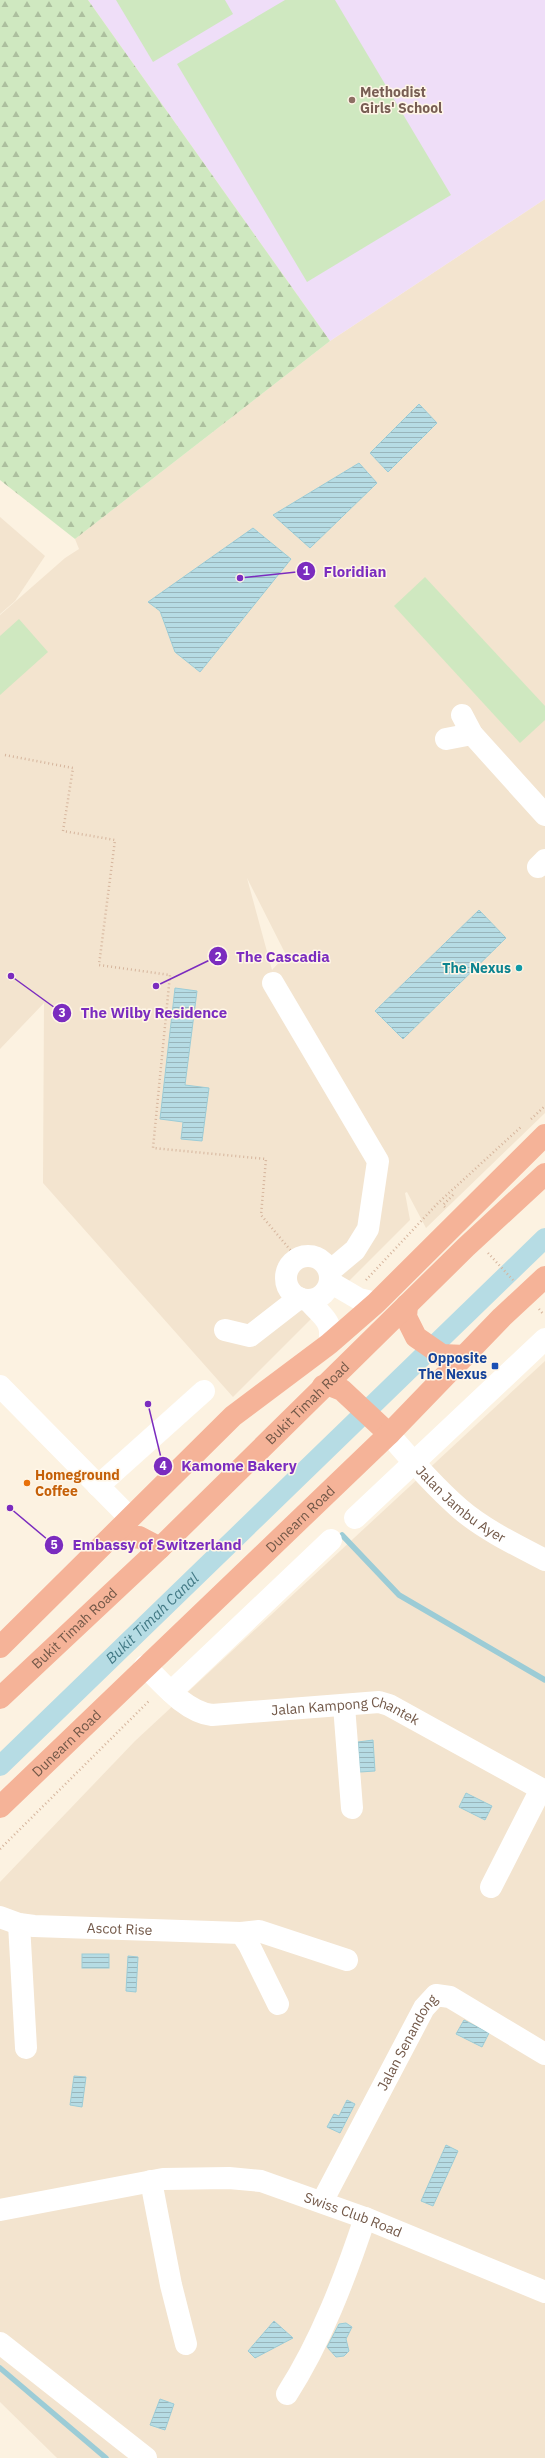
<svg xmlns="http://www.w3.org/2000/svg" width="545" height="2458" font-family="'IBM Plex Sans',sans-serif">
	<defs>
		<pattern id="forest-firs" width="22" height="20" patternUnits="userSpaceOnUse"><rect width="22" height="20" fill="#cfe8c0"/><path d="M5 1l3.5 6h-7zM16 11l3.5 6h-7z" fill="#acbf9e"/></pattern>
		<pattern id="water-rules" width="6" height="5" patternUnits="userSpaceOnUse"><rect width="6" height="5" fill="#b6dce4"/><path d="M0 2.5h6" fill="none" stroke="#98b5bb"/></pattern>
	</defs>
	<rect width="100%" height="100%" fill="#fcf2e1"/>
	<g fill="#f3e4cf" fill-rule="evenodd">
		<path d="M545,199V1113L426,1228L407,1192L405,1193L410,1220L233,1397L43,1183L44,1003L0,1049V615L65,558L79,549L75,539L330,341ZM247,878L286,955L272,970Z"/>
		<polygon points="0,517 45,556 15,601 0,614"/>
		<polygon points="545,1361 545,2458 57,2458 0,2402 0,1882 135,1741"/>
	</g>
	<polygon fill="#efdef8" points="88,0 545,0 545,199 330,341"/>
	<polygon fill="url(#forest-firs)" points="0,0 88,0 330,341 75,539 0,480"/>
	<g fill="#cfe8c0">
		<polygon points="116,0 225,0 233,14 153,62"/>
		<polygon points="285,0 335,0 451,195 307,282 177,64"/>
		<polygon points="425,577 545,706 545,720 520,743 394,606"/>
		<polygon points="19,619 48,652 0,695 0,636"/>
	</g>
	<g fill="url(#water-rules)" stroke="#9cccd6">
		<polygon points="419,404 437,423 388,472 370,453"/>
		<polygon points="359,463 377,483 310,548 273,515"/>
		<polygon points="253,528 291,559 200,672 175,652 160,611 148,602"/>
		<polygon points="479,910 506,938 403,1039 375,1011"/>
		<polygon points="175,988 197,991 185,1085 209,1088 202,1141 181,1139 183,1122 160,1119"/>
		<polygon points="373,1740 375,1771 360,1772 358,1742"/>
		<polygon points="466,1793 492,1806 485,1820 459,1807"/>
		<rect x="82" y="1954" width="27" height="14"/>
		<polygon points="128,1956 138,1957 136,1992 126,1991"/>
		<polygon points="464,2020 489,2033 482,2047 456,2034"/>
		<polygon points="74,2076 86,2077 82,2107 70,2105"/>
		<polygon points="347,2100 355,2104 340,2133 327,2127 334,2114 339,2116"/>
		<polygon points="446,2145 458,2151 433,2206 421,2201"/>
		<polygon points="274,2321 293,2338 255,2358 248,2351"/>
		<polygon points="346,2323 352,2327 346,2339 349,2351 344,2356 336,2357 327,2347 339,2324"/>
		<polygon points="160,2399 174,2404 165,2430 150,2425"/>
	</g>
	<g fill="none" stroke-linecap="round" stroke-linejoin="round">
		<g stroke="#9cccd6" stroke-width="5.5">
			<polyline points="342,1535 399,1595 545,1680"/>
			<polyline points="0,2368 106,2458"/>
		</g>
		<path stroke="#b6dce4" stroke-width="20" id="s1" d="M0,1766L545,1238"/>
		<g stroke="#d5b49c" stroke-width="2.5" stroke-dasharray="1 3" stroke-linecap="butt">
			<polyline points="5,755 73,768 63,831 115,840 99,965 170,975 153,1148 266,1159 261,1215 297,1258"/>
			<polyline points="531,1119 545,1106"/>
			<polyline points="445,1207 443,1205 454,1194"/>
			<polyline points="488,1253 513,1280"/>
			<polyline points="366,1280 438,1203 522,1126"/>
			<polyline points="539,1309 544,1315"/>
			<polyline points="0,1849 150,1700"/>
		</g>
		<g stroke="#fff" stroke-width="22">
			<polyline points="462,715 472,734 545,815"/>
			<polyline points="446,739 472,734"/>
			<polyline points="538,867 545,860"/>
			<polyline points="273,983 378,1161 368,1229 355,1250 330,1271"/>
			<circle cx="308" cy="1278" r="22"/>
			<polyline points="330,1282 359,1299 376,1303"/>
			<path d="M308,1300C322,1317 334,1320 329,1344"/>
			<polyline points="225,1330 250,1336 299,1298"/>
			<polyline points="0,1386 129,1517"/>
			<path id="s2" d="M389,1434C411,1460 433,1485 459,1508C483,1529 516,1545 545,1560"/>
			<polyline points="98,1486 204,1391"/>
			<polyline points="355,1518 545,1339"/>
			<path id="s3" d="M145,1666C163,1684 186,1712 212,1715L379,1702L389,1705L545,1791"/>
			<polyline points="171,1692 331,1540"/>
			<polyline points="344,1706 352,1808"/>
			<polyline points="491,1887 541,1789"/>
			<path id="s4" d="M0,1917L19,1924L34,1926L241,1933L259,1931L347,1960"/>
			<polyline points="19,1924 26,2048"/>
			<polyline points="241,1933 249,1945 278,2004"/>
			<polyline points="151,2181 171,2285 186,2344"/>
			<path id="s5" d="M322,2202L424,2008L436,1995L450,1997L545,2054"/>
			<path id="s6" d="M0,2210L163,2179L229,2178L261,2181L365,2218L545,2292"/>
			<polyline points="0,2343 146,2458"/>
			<path d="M287,2394C321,2341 345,2278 365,2218"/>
		</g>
		<g stroke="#f5b398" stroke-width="22">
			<polyline points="407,1305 406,1317 416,1337 442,1355 465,1356"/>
			<polyline points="323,1386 332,1386 342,1390 389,1434"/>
			<polyline points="109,1540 139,1537 160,1548"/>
			<polyline points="0,1647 233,1416 329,1344 376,1303 545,1135"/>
			<path id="s7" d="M0,1698L160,1548L466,1247L545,1174"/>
			<path id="s8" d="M0,1807L389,1434L502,1317L545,1277"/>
		</g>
	</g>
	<circle fill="#8d6e63" stroke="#fff6e7" stroke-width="1.5" cx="352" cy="100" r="4"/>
	<circle fill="#0f9aa8" stroke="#fff6e7" stroke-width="1.5" cx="519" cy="968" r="4"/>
	<rect fill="#1a4fb4" stroke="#fff6e7" stroke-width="1.5" x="491" y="1362" width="8" height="8" rx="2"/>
	<circle fill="#e8710a" stroke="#fff6e7" stroke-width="1.5" cx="27" cy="1483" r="4"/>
	<g text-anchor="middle" stroke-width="3" stroke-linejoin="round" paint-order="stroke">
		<g font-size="14" font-weight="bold" fill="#785e54" stroke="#fff6e7" text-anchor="start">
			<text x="360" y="97">Methodist<tspan x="360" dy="16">Girls' School</tspan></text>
		</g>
		<g font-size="14" font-weight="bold" fill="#0d838f" stroke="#fff6e7" text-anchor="end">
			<text x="511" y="973">The Nexus</text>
		</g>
		<g font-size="14" font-weight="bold" fill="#164399" stroke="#fff6e7" text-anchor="end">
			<text x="487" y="1363">Opposite<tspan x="487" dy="16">The Nexus</tspan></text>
		</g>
		<g font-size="14" fill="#725848" stroke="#fff6e7">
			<text dy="5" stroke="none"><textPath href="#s7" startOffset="426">Bukit Timah Road</textPath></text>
			<text dy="5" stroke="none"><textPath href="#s2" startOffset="101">Jalan Jambu Ayer</textPath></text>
			<text dy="5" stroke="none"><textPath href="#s8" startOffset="416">Dunearn Road</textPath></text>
			<text dy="5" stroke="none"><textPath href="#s7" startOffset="102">Bukit Timah Road</textPath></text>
			<text dy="5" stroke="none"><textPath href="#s3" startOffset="220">Jalan Kampong Chantek</textPath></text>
			<text dy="5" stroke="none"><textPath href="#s8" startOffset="92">Dunearn Road</textPath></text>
			<text dy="5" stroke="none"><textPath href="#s4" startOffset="121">Ascot Rise</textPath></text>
			<text dy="5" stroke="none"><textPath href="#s5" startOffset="181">Jalan Senandong</textPath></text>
			<text dy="5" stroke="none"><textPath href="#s6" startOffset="362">Swiss Club Road</textPath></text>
		</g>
		<g font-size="14" font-weight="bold" fill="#c56008" stroke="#fff6e7" text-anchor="start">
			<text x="35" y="1480">Homeground<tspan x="35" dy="16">Coffee</tspan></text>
		</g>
		<g font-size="15" font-style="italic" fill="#427985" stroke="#fff6e7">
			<text dy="5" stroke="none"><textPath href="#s1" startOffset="212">Bukit Timah Canal</textPath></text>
		</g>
	</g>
	<path fill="none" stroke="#7b2cbf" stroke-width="1.5" d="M240 578L306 571M156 986L218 956M11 976L62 1013M148 1404L163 1466M10 1508L54 1545"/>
	<g fill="#7b2cbf" stroke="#fff6e7" stroke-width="1.5">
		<circle cx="240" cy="578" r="4"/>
		<circle cx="156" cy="986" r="4"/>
		<circle cx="11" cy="976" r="4"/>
		<circle cx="148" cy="1404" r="4"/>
		<circle cx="10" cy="1508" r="4"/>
		<circle cx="306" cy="571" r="10"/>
		<circle cx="218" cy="956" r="10"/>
		<circle cx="62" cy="1013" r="10"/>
		<circle cx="163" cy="1466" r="10"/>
		<circle cx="54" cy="1545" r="10"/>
	</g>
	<g font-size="12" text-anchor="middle" font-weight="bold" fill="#fff">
		<text x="306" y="575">1</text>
		<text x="218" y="961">2</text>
		<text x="62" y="1017">3</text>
		<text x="163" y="1470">4</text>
		<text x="54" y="1549">5</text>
	</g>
	<g font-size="15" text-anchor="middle" font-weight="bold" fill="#7b2cbf" stroke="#fff6e7" stroke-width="3" stroke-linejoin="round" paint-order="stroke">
		<text x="355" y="577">Floridian</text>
		<text x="283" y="962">The Cascadia</text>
		<text x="154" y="1018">The Wilby Residence</text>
		<text x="239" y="1471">Kamome Bakery</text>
		<text x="157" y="1550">Embassy of Switzerland</text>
	</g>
</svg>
